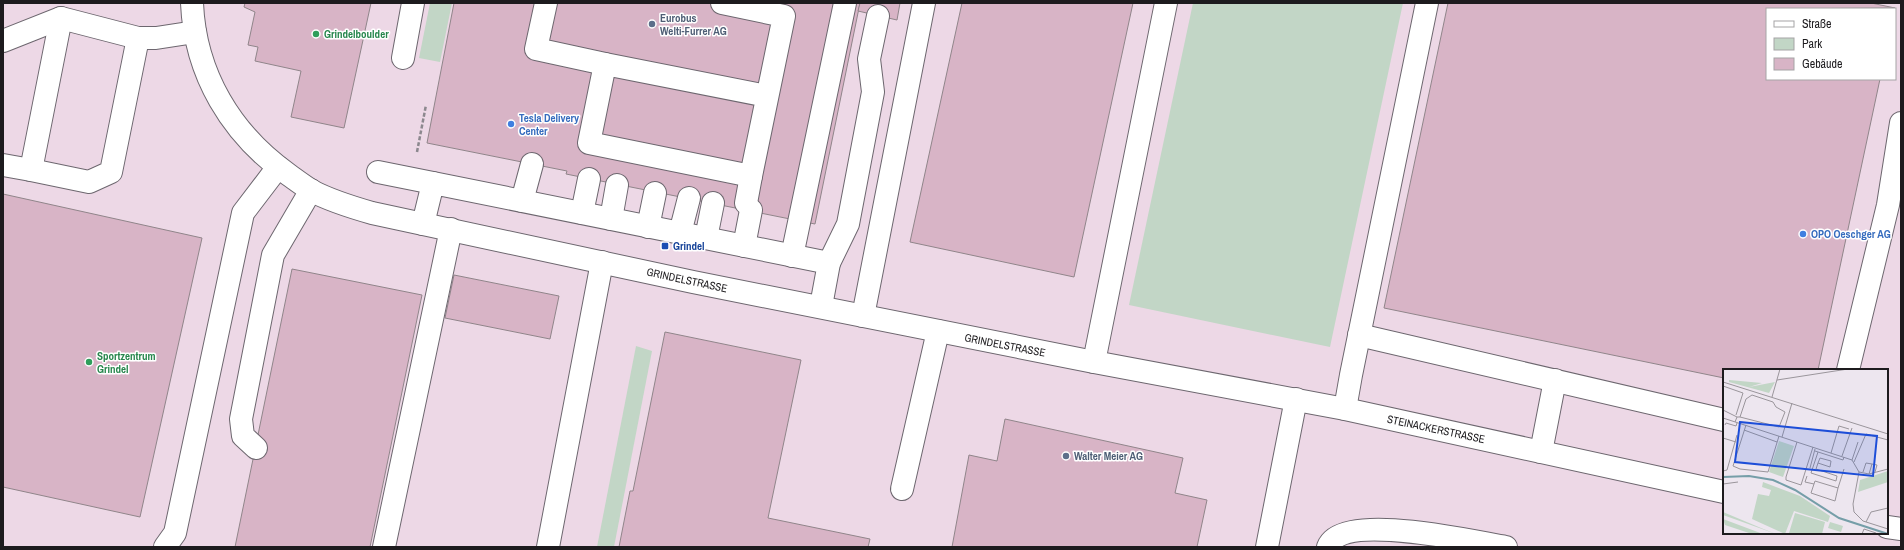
<svg xmlns="http://www.w3.org/2000/svg" width="1904" height="550" font-family="'Archivo Narrow',sans-serif">
	<rect width="100%" height="100%" fill="#ede6ef"/>
	<path fill="#edd8e6" fill-rule="evenodd" d="M3,3H1901V547H3ZM1767,9H1895V79H1767ZM1724,370H1887V533H1724Z"/>
	<g fill="#c2d6c6">
		<polygon points="430,3 452,3 440,62 419,58"/>
		<polygon points="1193,3 1403,3 1330,347 1129,305"/>
		<polygon points="636,346 652,351 614,547 597,547"/>
	</g>
	<g fill="#d8b4c6" stroke="#90858a">
		<polygon points="245,3 371,3 344,128 291,117 301,71 255,61 258,47 248,45 255,12 244,7"/>
		<polygon points="454,3 860,3 815,224 566,174 567,171 427,143"/>
		<polygon points="860,3 900,3 897,20 858,11"/>
		<polygon points="962,3 1133,3 1074,277 910,242"/>
		<polygon points="1448,3 1871,3 1895,8 1767,9 1767,79 1880,79 1818,370 1724,370 1724,378 1384,308"/>
		<polygon points="3,194 202,238 140,517 3,487"/>
		<polygon points="292,269 422,295 370,547 235,547"/>
		<polygon points="454,275 559,296 550,339 445,318"/>
		<polygon points="665,332 801,360 768,518 870,539 868,547 619,547 630,491 633,491"/>
		<polygon points="1005,419 1183,458 1175,493 1207,500 1197,547 952,547 969,455 997,461"/>
	</g>
	<g fill="none" stroke-linecap="round" stroke-linejoin="round">
		<defs>
			<g id="minor">
				<path d="M192,3C195,74 231,134 289,175C296,180 304,186 312,191C331,201 351,207 372,213L693,282L1094,362L1345,409L1724,492"/>
				<polyline points="546,3 536,49 605,64"/>
				<polyline points="722,3 784,16 751,176 589,143 605,64 767,96"/>
				<polyline points="61,18 31,170 89,182 111,172 138,38"/>
				<polyline points="3,41 61,18 138,38 156,38 195,32"/>
				<polyline points="403,58 413,3"/>
				<polyline points="3,165 31,170"/>
				<polyline points="378,172 433,183"/>
				<polyline points="522,201 532,164"/>
				<polyline points="746,203 751,176"/>
				<polyline points="582,213 589,179"/>
				<polyline points="611,219 617,185"/>
				<polyline points="423,224 433,183 829,263"/>
				<polyline points="648,227 655,193"/>
				<polyline points="680,233 689,198"/>
				<polyline points="706,238 713,203"/>
				<polyline points="744,246 751,210"/>
				<polyline points="792,256 845,3"/>
				<polyline points="821,306 829,263 848,224 873,92 869,59 878,16"/>
				<polyline points="863,316 924,3"/>
				<polyline points="1359,335 1724,420"/>
				<polyline points="1094,362 1166,3"/>
				<polyline points="1848,370 1888,205 1901,123"/>
				<polyline points="1345,409 1351,375 1427,3"/>
				<polyline points="256,448 243,436 241,419 273,255 311,190"/>
				<polyline points="1541,452 1555,380"/>
				<polyline points="902,489 938,331"/>
				<polyline points="1887,527 1901,529"/>
				<polyline points="165,547 175,533 243,213 278,167"/>
				<polyline points="384,547 451,229"/>
				<polyline points="548,547 602,262"/>
				<polyline points="1267,547 1296,399"/>
				<path d="M1328,547C1342,511 1474,542 1506,547"/>
			</g>
		</defs>
		<use href="#minor" stroke="#6d676f" stroke-width="24"/>
		<polyline stroke="#8c888e" stroke-width="2.5" stroke-dasharray="4 2" stroke-linecap="butt" points="417,152 426,105"/>
		<use href="#minor" stroke="#fff" stroke-width="22"/>
	</g>
	<g fill="#5c6f8a" stroke="#fff" stroke-width="1.5">
		<circle cx="652" cy="24" r="4"/>
		<circle cx="1066" cy="456" r="4"/>
	</g>
	<g fill="#2e9e5b" stroke="#fff" stroke-width="1.5">
		<circle cx="316" cy="34" r="4"/>
		<circle cx="89" cy="362" r="4"/>
	</g>
	<g fill="#3f7fe0" stroke="#fff" stroke-width="1.5">
		<circle cx="511" cy="124" r="4"/>
		<circle cx="1803" cy="234" r="4"/>
	</g>
	<rect fill="#1a4fb4" stroke="#fff" stroke-width="1.5" x="661" y="242" width="8" height="8" rx="2"/>
	<g text-anchor="middle" stroke-width="3" stroke-linejoin="round" paint-order="stroke">
		<g font-size="11" font-weight="bold" fill="#4e5e75" stroke="#fff" text-anchor="start">
			<text x="660" y="22">Eurobus<tspan x="660" dy="13">Welti-Furrer AG</tspan></text>
			<text x="1074" y="460">Walter Meier AG</text>
		</g>
		<g font-size="11" font-weight="bold" fill="#27864d" stroke="#fff" text-anchor="start">
			<text x="324" y="38">Grindelboulder</text>
			<text x="97" y="360">Sportzentrum<tspan x="97" dy="13">Grindel</tspan></text>
		</g>
		<g font-size="11" font-weight="bold" fill="#366cbe" stroke="#fff" text-anchor="start">
			<text x="519" y="122">Tesla Delivery<tspan x="519" dy="13">Center</tspan></text>
			<text x="1811" y="238">OPO Oeschger AG</text>
		</g>
		<g font-size="11" font-weight="bold" fill="#164399" stroke="#fff" text-anchor="start">
			<text x="673" y="250">Grindel</text>
		</g>
		<g font-size="11" fill="#1d1b1e" stroke="#fff">
			<text transform="translate(687 280) rotate(12)" y="4">GRINDELSTRASSE</text>
			<text transform="translate(1005 345) rotate(11)" y="4">GRINDELSTRASSE</text>
			<text transform="translate(1436 429) rotate(12)" y="4">STEINACKERSTRASSE</text>
		</g>
	</g>
	<g transform="translate(1723 369)">
		<rect width="165" height="165" fill="#ede6ef"/>
		<path d="M6,11L39,14L26,18L52,13L46,24L6,13ZM56,72L71,77L60,108L46,103ZM165,102V113L135,123L137,111ZM40,113L77,127L107,147L105,153L71,142L62,165L29,150L35,125L46,127L48,121L39,118ZM0,143L38,159L53,165L0,146ZM72,144L102,153L99,165L66,164ZM0,150L40,165H29L2,156ZM107,153L120,157L118,163L105,159Z" fill="#c2d6c6"/>
		<path fill="none" stroke="#759ea8" stroke-width="2" d="M0,108L26,107L50,111L72,121L116,149L165,165"/>
		<path fill="none" stroke="#9a959b" stroke-width="1" d="M54,11L125,0M0,13L165,65M0,17L20,24L13,46M49,28L57,0M0,41L14,48M0,49L129,91L136,103L130,135L131,143L140,152L165,160M12,53L14,48H17L23,30L29,26L50,33L53,38L62,43L56,58L17,48M2,56L3,54L13,57L14,54M23,56L10,97L17,100L45,103L56,67M21,61L54,73M59,68L69,34M0,69L13,73M74,73L63,108V111L78,116L90,78M92,82L120,91L121,88M95,83L88,104L113,112L114,107L93,100L95,94L107,98L108,92L97,89L95,94M108,84L116,57L126,60M119,87L129,59M129,91L135,73M131,93L143,65L165,71M149,95L154,96L152,103M87,99L92,80M0,102L4,101L14,66M136,103L146,105L165,100M140,103L143,94L149,95L146,105M84,107L82,113L91,115M0,115L15,113M115,119L112,132L88,124L92,112L115,119L121,100M143,153L148,143L165,139M139,165L141,160L153,164"/>
		<path fill="#1d4ed8" fill-opacity="0.15" stroke="#1d4ed8" stroke-width="2" d="M17,53L154,67L150,107L12,93Z"/>
		<rect width="165" height="165" fill="none" stroke="#1d1b1e" stroke-width="2"/>
	</g>
	<rect width="1904" height="550" fill="none" stroke="#1d1b1e" stroke-width="8"/>
	<rect x="1766" y="8" width="130" height="72" fill="#ffffff" stroke="#a5a4a5"/>
	<rect x="1774" y="21" width="20" height="6" fill="#ffffff" stroke="#a5a4a5"/>
	<text x="1802" y="28" font-size="12" fill="#1d1b1e">Straße</text>
	<rect x="1774" y="38" width="20" height="12" fill="#c2d6c6" stroke="#a5a4a5"/>
	<text x="1802" y="48" font-size="12" fill="#1d1b1e">Park</text>
	<rect x="1774" y="58" width="20" height="12" fill="#d8b4c6" stroke="#a5a4a5"/>
	<text x="1802" y="68" font-size="12" fill="#1d1b1e">Gebäude</text>
</svg>
